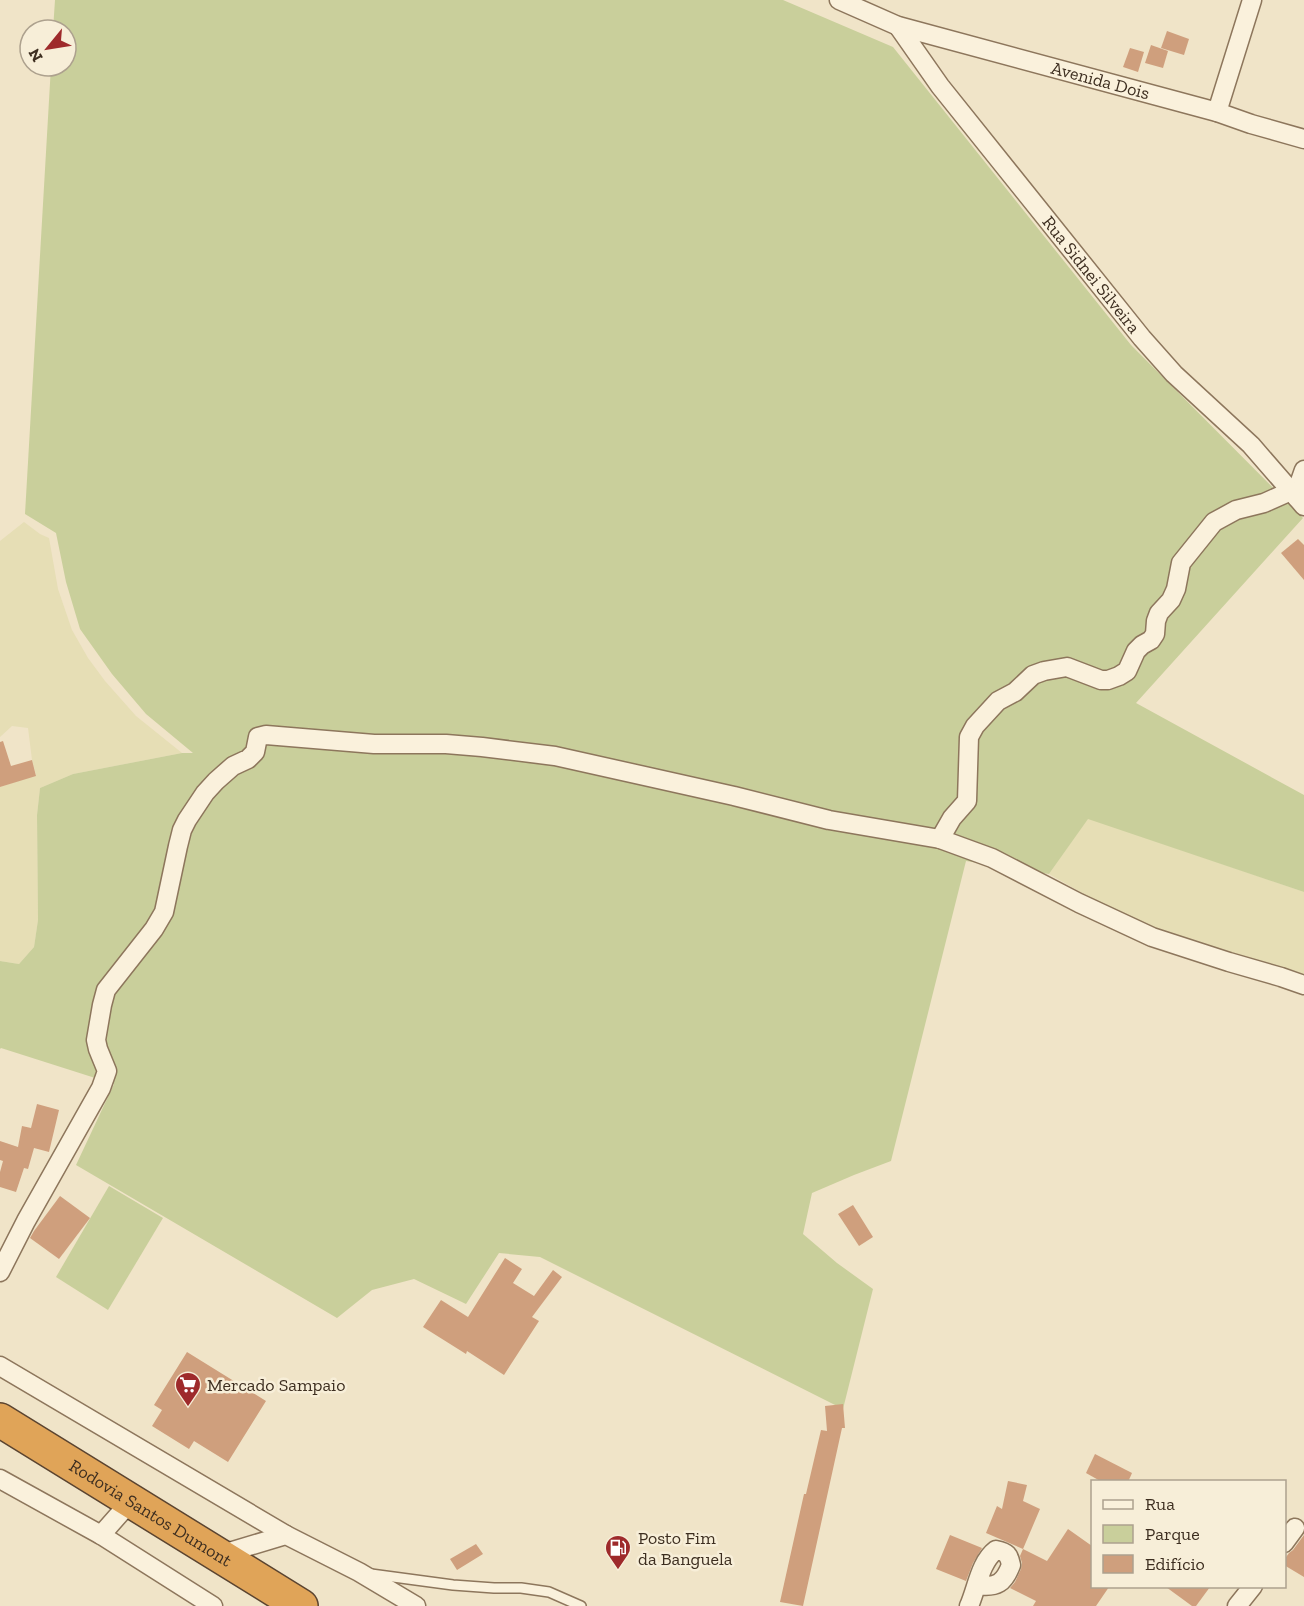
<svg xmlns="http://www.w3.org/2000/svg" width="1304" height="1606" font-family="'Zilla Slab',serif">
	<rect width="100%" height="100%" fill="#f0e4c8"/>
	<g fill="#e6deb5">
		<polygon points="24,522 40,534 49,538 58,589 72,630 88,658 105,681 136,716 182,753 73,774 40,788 37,815 38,920 34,947 19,964 0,961 0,787 36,775 32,760 28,728 12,726 0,737 0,541"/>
		<polygon points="1088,818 1304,892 1304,975 1150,928 1117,913 1049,874"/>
	</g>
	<g fill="#c9cf9b">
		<polygon points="55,0 783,0 893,47 1131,345 1303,518 1136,703 1304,795 1304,892 1088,819 1049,874 966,861 891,1161 854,1175 812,1193 803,1234 837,1263 873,1289 843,1409 540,1257 499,1253 466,1304 414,1279 372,1290 337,1318 76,1165 114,1084 1,1048 0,1049 0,961 19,964 34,947 38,920 37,815 40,788 73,774 182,753 193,753 146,714 112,674 80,629 66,582 56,533 25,514 51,66 66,66 66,30 53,30"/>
		<polygon points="109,1186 163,1218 108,1310 56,1277"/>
	</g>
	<g fill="#cf9f7d">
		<polygon points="1167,31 1189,39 1184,55 1161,48"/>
		<polygon points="1151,45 1168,51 1163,68 1145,63"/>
		<polygon points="1130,48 1144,52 1138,72 1123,67"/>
		<polygon points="1298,539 1304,545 1304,580 1281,553"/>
		<polygon points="3,741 11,766 32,760 36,776 0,787 0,742"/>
		<polygon points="37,1104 59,1110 49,1152 34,1148 28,1169 24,1168 16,1192 0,1187 0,1172 3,1161 0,1160 0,1141 18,1147 22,1126 31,1128"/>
		<polygon points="60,1196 90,1218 59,1259 30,1238 34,1231"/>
		<polygon points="853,1205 873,1237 859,1246 838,1214"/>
		<polygon points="505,1258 522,1269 513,1283 534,1296 553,1270 562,1277 532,1317 539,1321 504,1375 467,1351 466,1354 423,1327 441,1300 468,1317"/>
		<polygon points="187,1352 266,1401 228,1462 194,1441 189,1449 152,1426 162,1410 154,1405"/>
		<polygon points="843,1404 845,1428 842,1428 803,1606 780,1602 804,1494 806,1494 821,1430 827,1431 825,1406"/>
		<polygon points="1095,1454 1132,1473 1128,1482 1102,1482 1086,1473"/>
		<polygon points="1008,1481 1027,1485 1023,1501 1040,1509 1023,1549 986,1533 997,1506 1002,1509"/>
		<polygon points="1068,1529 1092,1546 1092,1587 1109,1587 1096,1606 1033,1606 1036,1601 1010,1588 1015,1582 1021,1569 1022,1563 1020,1556 1023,1549 1047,1561"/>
		<polygon points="950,1535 982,1548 973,1563 966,1581 936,1569"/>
		<polygon points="1304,1535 1304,1577 1284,1565 1284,1560 1289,1553 1293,1550"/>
		<polygon points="476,1544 483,1554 457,1570 450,1559"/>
		<polygon points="1166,1587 1210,1587 1196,1606 1192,1606"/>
	</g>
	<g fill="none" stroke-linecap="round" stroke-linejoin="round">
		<defs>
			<polyline id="lane" points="371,1574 453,1585 494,1588 521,1588 549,1592 581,1606"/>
			<g id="street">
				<path id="s1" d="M839,0L898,26L1217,112L1251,124L1304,139"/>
				<path id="s2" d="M898,26L940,86L1142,338L1174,374L1251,445L1304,506"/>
				<polyline points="1217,112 1252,0"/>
				<polyline points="1297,498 1298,487 1304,470"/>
				<polyline points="940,839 952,818 967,801 969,737 975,726 998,701 1015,692 1033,675 1044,671 1067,667 1101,680 1108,680 1119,676 1127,671 1136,651 1142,645 1151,640 1155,634 1156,621 1159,613 1171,600 1176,589 1181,563 1214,522 1236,510 1264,503 1291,491"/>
				<polyline points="0,1272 26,1221 101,1088 107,1071 98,1049 96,1040 102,1005 106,990 154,929 164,912 178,846 182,830 187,820 205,793 216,781 233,766 248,759 255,752 258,737 266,735 374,744 446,744 482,747 555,756 734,796 829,820 940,839 992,858 1079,903 1152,937 1229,962 1281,977 1304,985"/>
				<polyline points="0,1366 286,1535"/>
				<polyline points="0,1479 101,1535 213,1606"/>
				<polyline points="101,1535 131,1501"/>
				<polyline points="1284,1543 1295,1528"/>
				<polyline points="219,1555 286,1535 359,1572 416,1606"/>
				<path d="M969,1606C977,1588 980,1562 996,1550C1007,1552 1009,1555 1011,1565C1004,1583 997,1588 977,1585"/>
				<polyline points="1237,1606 1253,1586"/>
			</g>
			<g id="highway">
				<path id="s3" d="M0,1420L301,1606"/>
			</g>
		</defs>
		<use href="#lane" stroke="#8d765c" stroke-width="12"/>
		<use href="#street" stroke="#8d765c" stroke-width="21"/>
		<use href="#highway" stroke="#5b4430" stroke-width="36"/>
		<use href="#lane" stroke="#faf1dc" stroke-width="9"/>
		<use href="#street" stroke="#faf1dc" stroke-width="18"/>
		<use href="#highway" stroke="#e0a458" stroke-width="33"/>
	</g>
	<defs>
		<symbol id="supermarket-pin" viewBox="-11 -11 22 30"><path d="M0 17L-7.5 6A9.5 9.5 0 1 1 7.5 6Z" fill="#9e2a2b" stroke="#f7eed8"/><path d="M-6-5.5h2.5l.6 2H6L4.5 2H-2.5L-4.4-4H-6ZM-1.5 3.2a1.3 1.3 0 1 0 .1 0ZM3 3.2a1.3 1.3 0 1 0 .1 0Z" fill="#fff"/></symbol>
		<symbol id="fuel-pin" viewBox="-11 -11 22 30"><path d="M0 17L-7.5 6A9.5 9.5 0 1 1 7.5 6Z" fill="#9e2a2b" stroke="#f7eed8"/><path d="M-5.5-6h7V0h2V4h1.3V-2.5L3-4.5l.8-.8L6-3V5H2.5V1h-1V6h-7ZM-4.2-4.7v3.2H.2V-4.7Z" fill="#fff"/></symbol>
	</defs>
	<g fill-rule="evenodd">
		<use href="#supermarket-pin" x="173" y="1370" width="30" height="40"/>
		<use href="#fuel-pin" x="603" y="1533" width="30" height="40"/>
	</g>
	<g text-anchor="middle" stroke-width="5" stroke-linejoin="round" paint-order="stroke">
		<g font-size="18" fill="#3d2e20" stroke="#f7eed8">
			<text dy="6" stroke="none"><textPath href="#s1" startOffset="274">Avenida Dois</textPath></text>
			<text dy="6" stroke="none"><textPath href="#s2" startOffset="315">Rua Sidnei Silveira</textPath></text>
			<text dy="6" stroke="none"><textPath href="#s3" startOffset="177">Rodovia Santos Dumont</textPath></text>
		</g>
		<g font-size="18" fill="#3d2e20" stroke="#f7eed8" text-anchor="start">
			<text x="207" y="1391">Mercado Sampaio</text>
			<text x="638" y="1544">Posto Fim<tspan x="638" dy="21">da Banguela</tspan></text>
		</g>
	</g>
	<rect x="1091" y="1480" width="195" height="108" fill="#f7eed8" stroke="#ada18e" stroke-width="1.5"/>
	<rect x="1103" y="1500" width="30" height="9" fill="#faf1dc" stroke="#ada18e" stroke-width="1.5"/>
	<text x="1145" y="1510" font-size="18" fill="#3d2e20">Rua</text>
	<rect x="1103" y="1525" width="30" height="18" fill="#c9cf9b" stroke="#ada18e" stroke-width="1.5"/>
	<text x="1145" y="1540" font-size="18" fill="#3d2e20">Parque</text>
	<rect x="1103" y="1555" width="30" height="18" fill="#cf9f7d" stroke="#ada18e" stroke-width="1.5"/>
	<text x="1145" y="1570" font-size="18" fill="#3d2e20">Edifício</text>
	<g transform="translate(48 48) rotate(240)"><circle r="28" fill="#f7eed8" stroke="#ada18e" stroke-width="1.5"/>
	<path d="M0-4.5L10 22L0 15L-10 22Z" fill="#9e2a2b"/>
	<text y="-9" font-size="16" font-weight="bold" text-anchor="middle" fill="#3d2e20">N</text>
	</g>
</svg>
